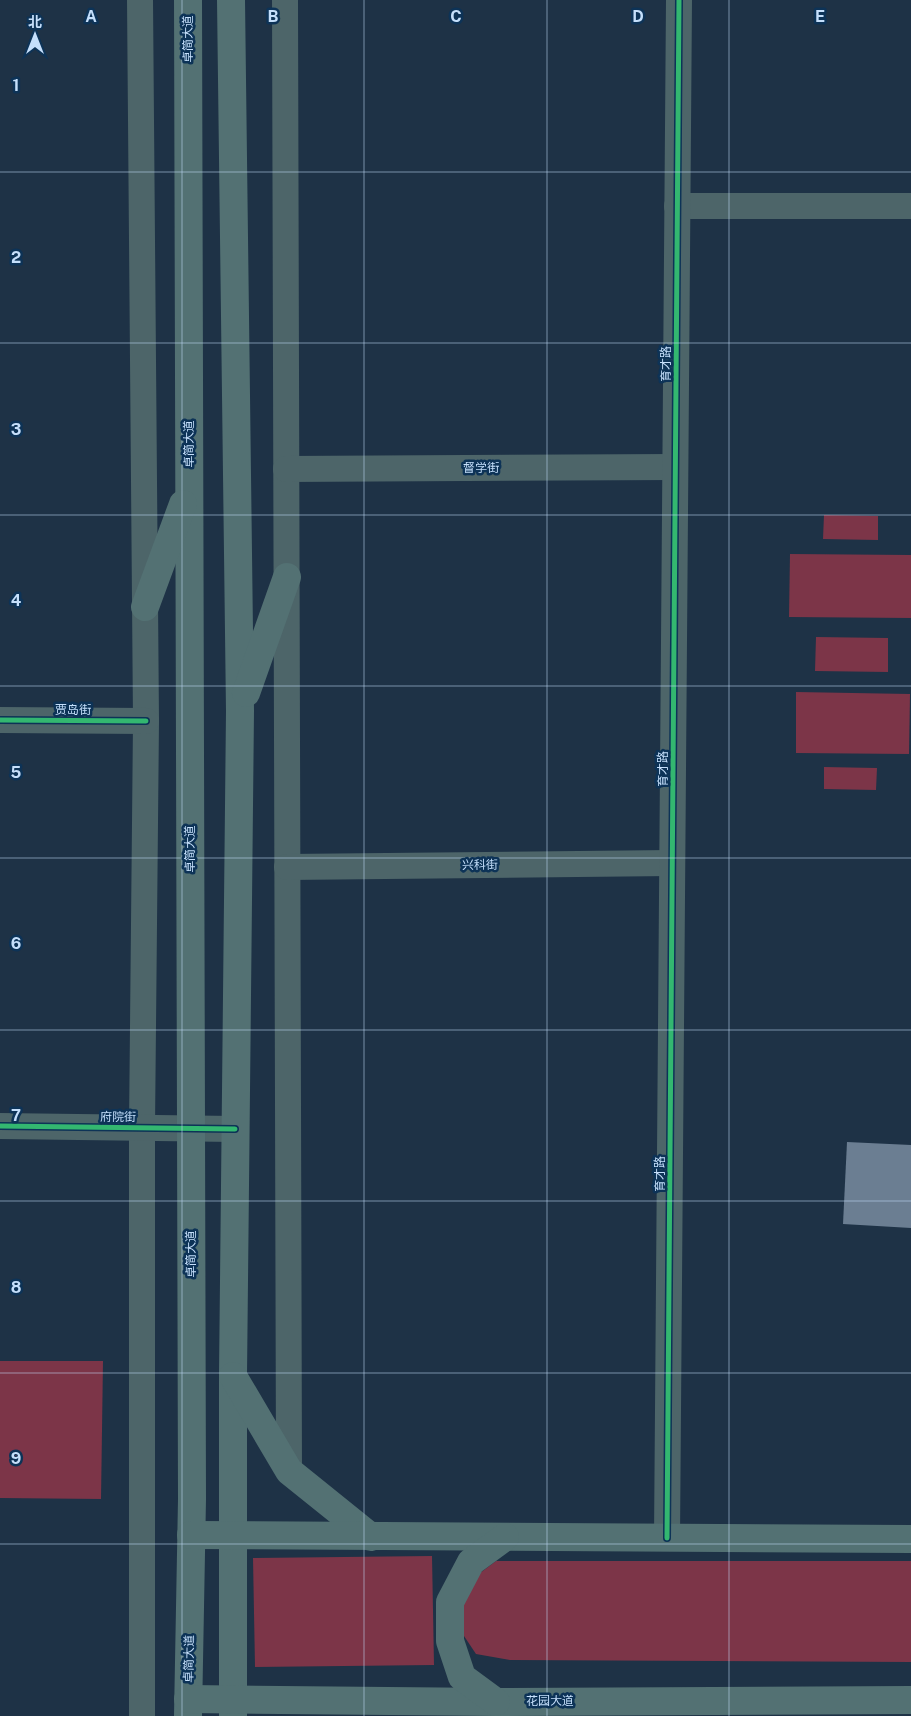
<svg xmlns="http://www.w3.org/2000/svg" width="911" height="1716" font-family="'Public Sans','Noto Sans SC',sans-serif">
	<rect width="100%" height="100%" fill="#1e3246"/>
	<g fill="#7c3548">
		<polygon points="824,515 878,516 878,540 823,539"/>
		<polygon points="790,554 911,555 911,618 789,617"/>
		<polygon points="816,637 888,638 888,672 815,671"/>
		<polygon points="796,692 910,694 909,754 796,753"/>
		<polygon points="824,767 877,768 876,790 824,789"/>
		<polygon points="0,1361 103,1361 101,1499 0,1498"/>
		<polygon points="432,1556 434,1665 255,1667 253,1558"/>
		<polygon points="496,1561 911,1561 911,1662 510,1660 476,1654 460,1630 462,1601 472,1579"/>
	</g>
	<polygon fill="#6b7e92" points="847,1142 911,1145 911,1228 843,1224"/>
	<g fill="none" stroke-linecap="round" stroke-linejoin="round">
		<g stroke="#4d6569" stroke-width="26">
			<polyline points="140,0 146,721 142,1128 142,1716"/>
			<polyline points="285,0 289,1471"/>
			<polyline points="677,206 911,206"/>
			<polyline points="286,469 675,467"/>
			<polyline points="0,720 146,721"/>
			<polyline points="287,867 672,863"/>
			<polyline points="0,1126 235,1129"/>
			<polyline points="667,1538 679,0"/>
		</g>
		<g stroke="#537173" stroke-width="28">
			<polyline points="188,0 192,1499 188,1716"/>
			<polyline points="231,0 240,711 233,1376 233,1716"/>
			<polyline points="145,607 183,504"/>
			<polyline points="246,693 287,577"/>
			<polyline points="233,1376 289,1471 371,1537"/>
			<polyline points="191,1535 911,1539"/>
			<polyline points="188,1699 496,1702 911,1700"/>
			<polyline points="496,1702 462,1677 450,1641 450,1602 471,1562 505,1537"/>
		</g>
		<defs>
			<g id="cycleway">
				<polyline points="0,720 146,721"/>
				<polyline points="0,1126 235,1129"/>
				<polyline points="667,1538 679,0"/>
			</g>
		</defs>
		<use href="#cycleway" stroke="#0d3357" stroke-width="8"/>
		<use href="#cycleway" stroke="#33b770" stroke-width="5"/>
	</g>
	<path fill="none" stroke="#c5dffb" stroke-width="1" stroke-opacity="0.55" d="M182,0V1716M364,0V1716M547,0V1716M729,0V1716M0,172H911M0,343H911M0,515H911M0,686H911M0,858H911M0,1030H911M0,1201H911M0,1373H911M0,1544H911"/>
	<g text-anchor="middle" stroke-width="5" stroke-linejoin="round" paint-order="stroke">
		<g font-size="12" fill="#c5dffb" stroke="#0d3357">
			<text transform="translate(188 39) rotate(-90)" y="4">卓简大道</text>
			<text transform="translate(666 364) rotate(-90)" y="4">育才路</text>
			<text transform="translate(189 444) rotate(-90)" y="4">卓简大道</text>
			<text x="481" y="472">督学街</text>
			<text x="73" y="714">贾岛街</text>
			<text transform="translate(663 769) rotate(-90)" y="4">育才路</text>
			<text transform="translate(190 849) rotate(-90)" y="4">卓简大道</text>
			<text transform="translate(480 865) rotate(-1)" y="4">兴科街</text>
			<text transform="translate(118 1117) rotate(1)" y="4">府院街</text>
			<text transform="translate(660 1174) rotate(-90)" y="4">育才路</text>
			<text transform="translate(191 1254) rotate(-90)" y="4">卓简大道</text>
			<text transform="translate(189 1659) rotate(-89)" y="4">卓简大道</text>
			<text x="550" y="1705">花园大道</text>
		</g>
	</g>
	<g font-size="16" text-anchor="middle" font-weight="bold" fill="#c5dffb" stroke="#0d3357" stroke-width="5" stroke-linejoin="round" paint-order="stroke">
		<text x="91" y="22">A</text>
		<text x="273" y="22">B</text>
		<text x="456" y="22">C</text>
		<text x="638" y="22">D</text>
		<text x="820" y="22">E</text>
		<text x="16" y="91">1</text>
		<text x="16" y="263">2</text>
		<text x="16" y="435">3</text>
		<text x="16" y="606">4</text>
		<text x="16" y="778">5</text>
		<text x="16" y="949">6</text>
		<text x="16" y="1121">7</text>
		<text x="16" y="1293">8</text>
		<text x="16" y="1464">9</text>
	</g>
	<g transform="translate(35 35)" stroke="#0d3357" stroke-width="4" paint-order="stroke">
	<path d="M0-4L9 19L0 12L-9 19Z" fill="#c5dffb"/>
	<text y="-8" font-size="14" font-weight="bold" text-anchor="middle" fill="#c5dffb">北</text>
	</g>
</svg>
